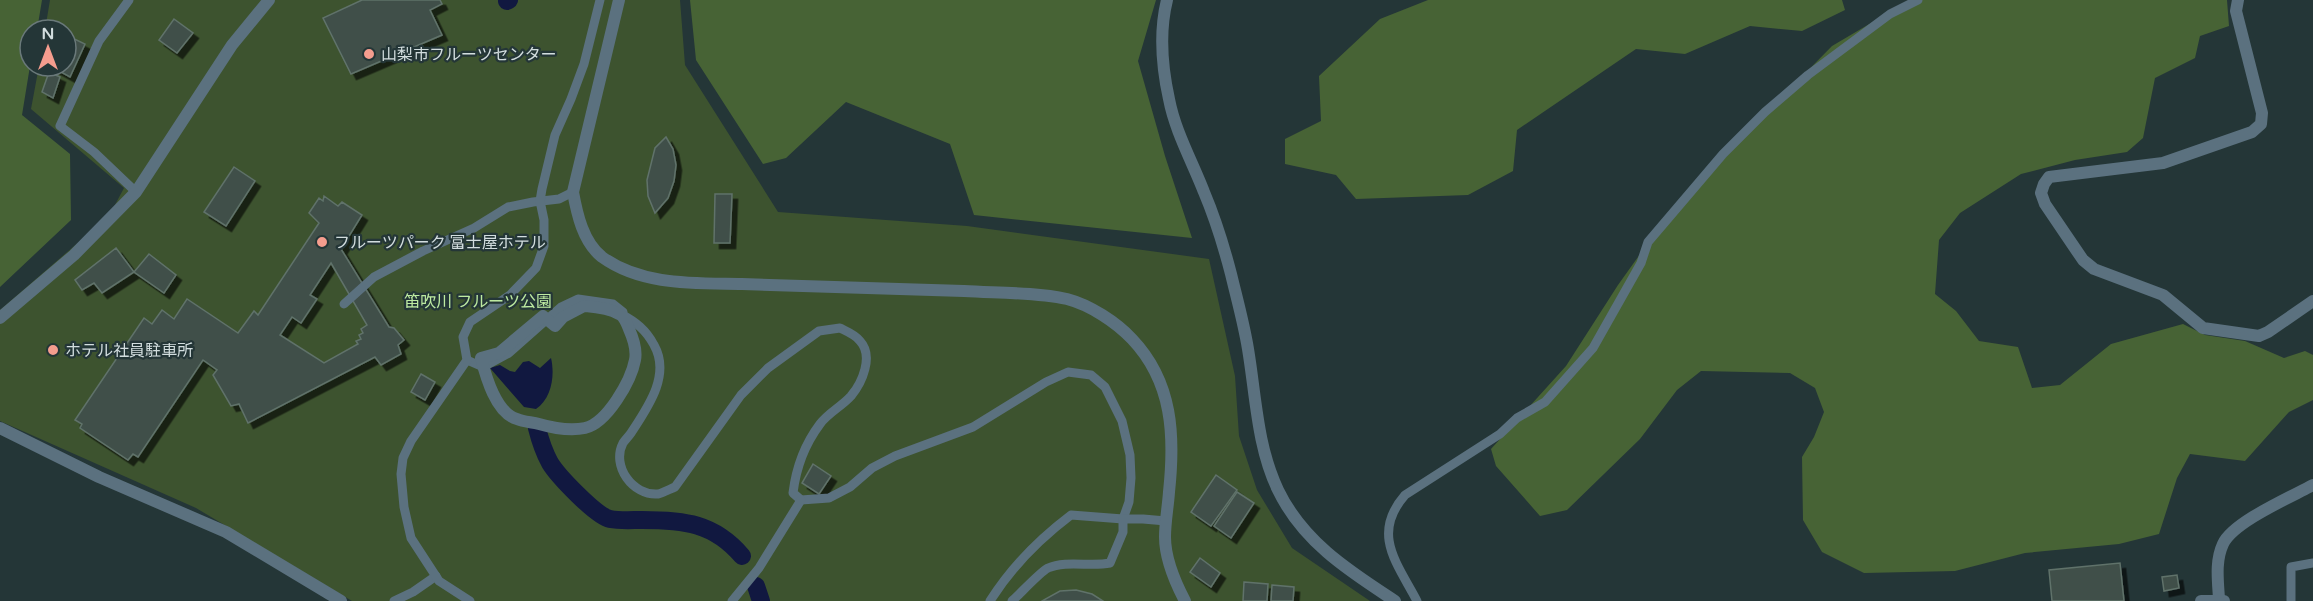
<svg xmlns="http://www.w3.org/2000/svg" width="2313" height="601" font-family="'Varela Round','Noto Sans JP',sans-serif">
	<defs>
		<filter id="shadow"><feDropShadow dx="5.5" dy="5.5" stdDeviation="0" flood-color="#0009"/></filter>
	</defs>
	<rect width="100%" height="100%" fill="#243637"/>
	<polygon fill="#3d532f" points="50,0 680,0 685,65 778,212 967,226 1209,259 1235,376 1239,436 1257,490 1292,548 1370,601 352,601 196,508 0,421 0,310 109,216 124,188 31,109 39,66 66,66 66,30 45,30"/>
	<g fill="#476335">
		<polygon points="0,0 42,0 37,30 30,30 30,66 22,115 70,154 71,220 0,287"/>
		<polygon points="690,0 1156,0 1138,61 1165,156 1192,238 974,215 950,144 846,102 786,158 763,164 696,60"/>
		<polygon points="1428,0 1842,0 1845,10 1802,31 1750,26 1685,54 1636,49 1517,130 1513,171 1468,195 1356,199 1336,175 1285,164 1285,139 1321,121 1319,76 1380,19"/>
		<polygon points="1910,0 2227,0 2229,26 2200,36 2195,58 2155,78 2143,138 2127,152 2075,160 2021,174 1960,213 1939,240 1935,294 1956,311 1979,341 2018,347 2032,388 2060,385 2111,344 2183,324 2205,335 2245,341 2284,358 2305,351 2313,355 2313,400 2289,412 2245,461 2190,454 2177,478 2159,534 2119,544 2025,553 1955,571 1864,573 1822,552 1803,520 1802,457 1814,437 1824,412 1815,388 1790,373 1701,371 1677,390 1640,439 1567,510 1540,516 1496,466 1491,449 1566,366 1618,285 1653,236 1773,106 1832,46"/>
	</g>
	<path fill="#111840" d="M551,358C555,375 552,398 536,409L524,407L490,368L500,365L510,371L515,372L523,362L529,361L540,368Z"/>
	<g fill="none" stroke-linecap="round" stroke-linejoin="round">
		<g stroke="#111840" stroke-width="18">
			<polyline points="507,1 509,0"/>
			<path d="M537,428C540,440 544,452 550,463C558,476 596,516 610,519C620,521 632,520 642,520C684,520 714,523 742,556"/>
			<polyline points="756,586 761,601"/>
		</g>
	</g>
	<g fill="#3f5049" stroke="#60726a" stroke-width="1.5" fill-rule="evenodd" filter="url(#shadow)">
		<polygon points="362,0 440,0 442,4 430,10 442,35 351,74 323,18"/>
		<polygon points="174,19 193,33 177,53 159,40"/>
		<polygon points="66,35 85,44 70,77 52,67 66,66"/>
		<polygon points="49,72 60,77 53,98 42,92"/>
		<polygon points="666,137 673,149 676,165 674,181 668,198 655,213 648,196 647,180 655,148"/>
		<polygon points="234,167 255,181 226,226 204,212"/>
		<polygon points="715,194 732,194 730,243 714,243"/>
		<path d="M324,196L338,206L342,202L362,215L341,249L389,327L394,328L404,340L398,345L401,354L381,365L375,357L248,423L239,404L231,406L213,375L217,370L203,360L138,457L133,454L128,460L80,428L82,424L75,420L144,318L152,324L162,310L174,319L187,299L238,333L254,311L258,315L319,223L309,213L319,198L323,201ZM331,263L367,325L361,329L363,333L359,335L361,339L356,341L358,344L324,363L280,335L292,317L301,323L317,299L310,295Z"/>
		<polygon points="116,248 134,272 102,293 94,283 82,290 75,280"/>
		<polygon points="149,254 176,275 164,293 134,272"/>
		<polygon points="421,374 435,382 425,400 411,392"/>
		<polygon points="813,464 831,476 819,494 802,483"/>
		<polygon points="1216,475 1237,490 1211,526 1191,512"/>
		<polygon points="1237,492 1254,503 1231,538 1214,526"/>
		<polygon points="1200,558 1220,573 1211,587 1190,572"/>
		<polygon points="2120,563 2124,601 2052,601 2049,570"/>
		<polygon points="2177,575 2179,588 2164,591 2162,577"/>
		<polygon points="1244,582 1268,584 1267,601 1243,601"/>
		<polygon points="1272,585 1294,587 1293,601 1271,601"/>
		<polygon points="1076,590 1092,594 1103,601 1042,601 1060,591"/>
	</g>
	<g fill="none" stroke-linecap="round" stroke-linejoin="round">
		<g stroke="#5b717f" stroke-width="9">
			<polyline points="129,0 99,41 60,126 94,152 136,192"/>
			<polyline points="344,304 374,277 423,251 474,228 508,207 533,202 559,199 573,192"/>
			<path d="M621,314C636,322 646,330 654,345C671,375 648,407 631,433C629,436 625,440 623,443C611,466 633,496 658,494C663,493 670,489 675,487L741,395L768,368L819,331L840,328C846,331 856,335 860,341C874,356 862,383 851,396C841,407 828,413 820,424C805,444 796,468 793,493L801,500L829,498L850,487L872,468L895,456L973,427L1046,382L1068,372L1091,375L1105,387L1122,421L1130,455L1131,478L1129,502L1123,519L1071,515C1038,540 1012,566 990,601"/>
			<polyline points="467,360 483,367 509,353 561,307 578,299 613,304 623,312"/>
			<polyline points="394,601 413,592 436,576"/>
			<polyline points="470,601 439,581 411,538 404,507 401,474 403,458 411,441 467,360 463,337 470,322 510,295 536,268 544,246 544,220 540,201 542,189 555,135 571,99 584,64 600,0"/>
			<polyline points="732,601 759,568 801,500"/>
			<path d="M1012,601C1020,594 1040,572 1048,568C1066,560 1091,567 1110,563L1123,532V519H1143L1166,521"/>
			<path d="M1417,601C1397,563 1371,534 1405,495L1500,434L1517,418L1545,402L1593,348L1641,263L1648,242L1723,154L1765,112L1808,75L1890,14L1918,0"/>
			<polyline points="2291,601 2291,567 2313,563"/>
		</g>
		<path stroke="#5b717f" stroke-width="12" d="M584,306C595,307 609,308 619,314C624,316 627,324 629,329C633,338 637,350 635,360C631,381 607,423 585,428C571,431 553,428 539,424C532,422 524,422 517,419C496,413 486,377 481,358L499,353L543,316L555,326L563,317Z"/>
		<g stroke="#5b717f" stroke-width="12">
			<path d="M619,0L573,192C577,214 583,242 602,257C642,286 695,283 742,284C816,286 890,288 964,291C997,293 1034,292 1067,299C1090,305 1116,322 1132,339C1173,382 1175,436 1169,492C1168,507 1165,522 1165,537C1165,559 1175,582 1185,601"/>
			<polyline points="2238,0 2236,11 2262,113 2261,124 2252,132 2163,163 2049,177 2044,184 2041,193 2045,204 2083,260 2094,269 2163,295 2203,328 2259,336 2268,332 2313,301"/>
			<polyline points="0,318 74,255 136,192 232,45 269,0"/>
			<polyline points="0,428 99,477 226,532 341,601"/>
		</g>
		<g stroke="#5b717f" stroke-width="12">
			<path d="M1167,0C1159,32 1162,67 1169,99C1175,131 1192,161 1204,192C1215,218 1224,247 1231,274C1237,299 1244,324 1248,349C1256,397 1257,446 1278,490C1303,542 1349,571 1395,601"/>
			<path d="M2219,599C2218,581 2215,561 2223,544C2233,522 2291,497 2313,485"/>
			<polyline points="2201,601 2224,601"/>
		</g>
	</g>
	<g fill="#f59d8e" stroke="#243637" stroke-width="2">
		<circle cx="369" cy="54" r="6"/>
		<circle cx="322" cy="242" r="6"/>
		<circle cx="53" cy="350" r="6"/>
	</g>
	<g text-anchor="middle" stroke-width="4.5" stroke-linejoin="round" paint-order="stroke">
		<g font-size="16" fill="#d2ddde" stroke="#243637" text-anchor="start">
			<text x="381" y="60">山梨市フルーツセンター</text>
			<text x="334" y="248">フルーツパーク 富士屋ホテル</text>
			<text x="65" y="356">ホテル社員駐車所</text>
		</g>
		<g font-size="16" fill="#bdeaa1" stroke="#243637">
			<text x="478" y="307">笛吹川 フルーツ公園</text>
		</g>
	</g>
	<g transform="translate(48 48)"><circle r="28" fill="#243637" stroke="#6a797a" stroke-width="1.5"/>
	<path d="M0-4.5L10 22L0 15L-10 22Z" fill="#f59d8e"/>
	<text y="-9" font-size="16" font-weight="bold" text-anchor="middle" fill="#d2ddde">N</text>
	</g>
</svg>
